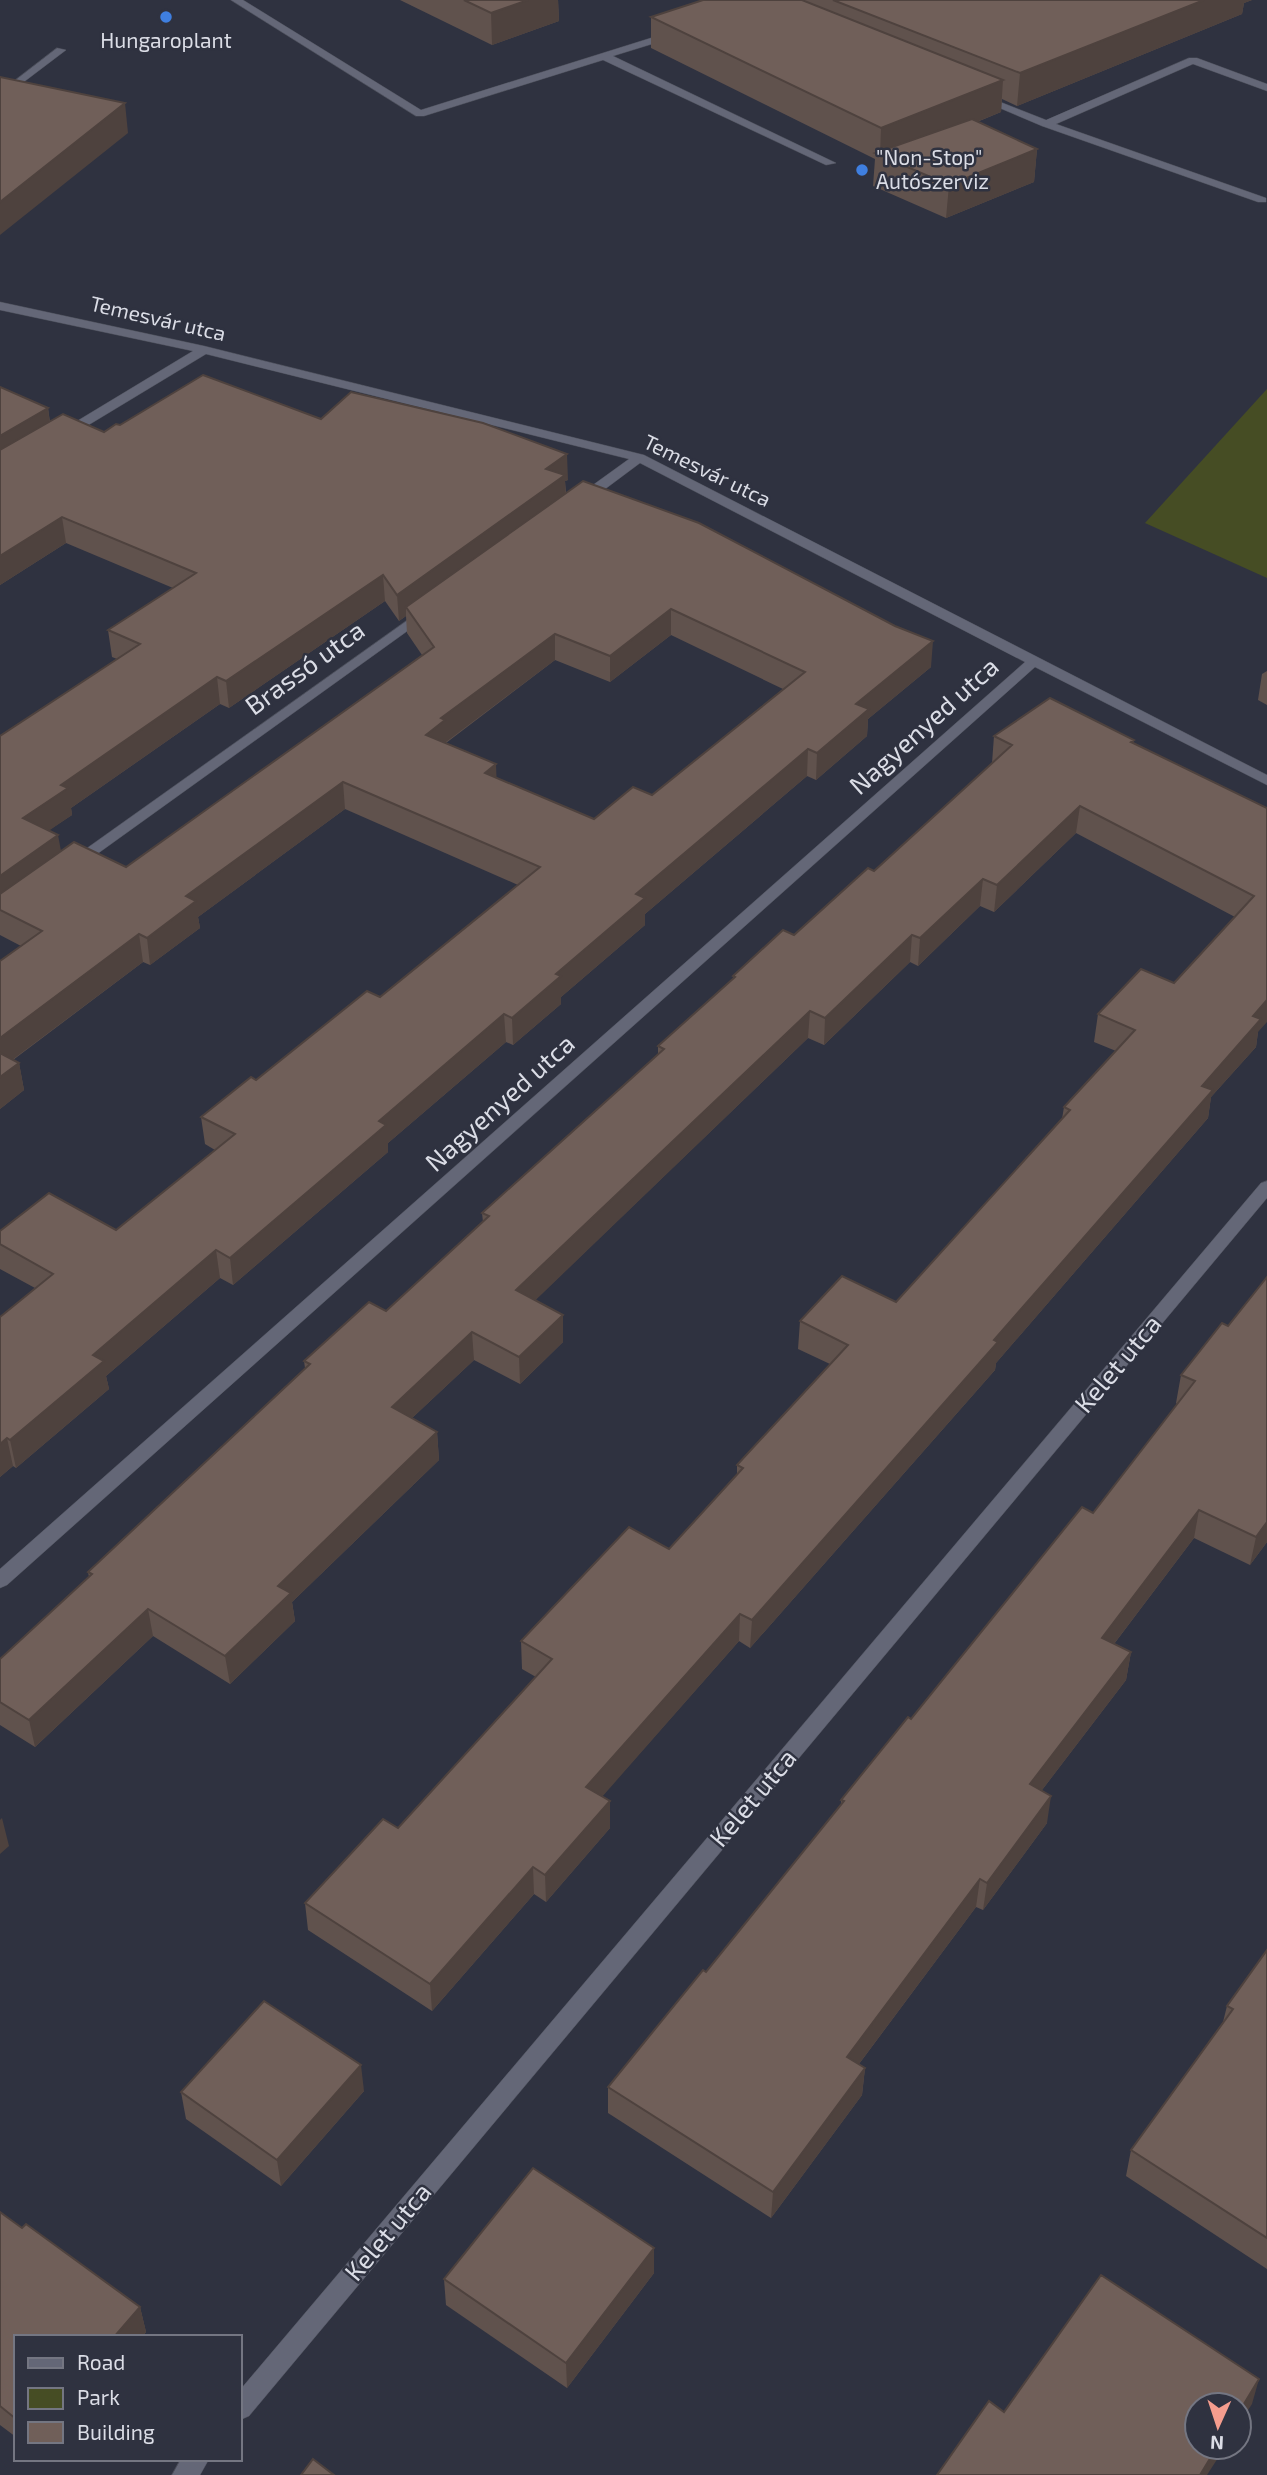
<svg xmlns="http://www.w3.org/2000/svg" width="1267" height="2475" font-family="'Exo 2',sans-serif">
	<rect width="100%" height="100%" fill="#2f3240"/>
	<polygon fill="#464d24" points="1267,389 1267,578 1145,523"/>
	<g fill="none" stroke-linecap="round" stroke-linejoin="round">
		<defs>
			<g id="lane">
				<polygon points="231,0 243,0 421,110 670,32 678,32 678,36 613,56 836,163 826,165 603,60 424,116 416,116"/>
				<polygon points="1189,58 1197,58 1267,84 1267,91 1193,64 1056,124 1266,198 1266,202 1258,202 1042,126 976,98 985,96 1046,120"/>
			</g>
			<g id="street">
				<polygon points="57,48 66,50 0,100 0,92"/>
				<polygon points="0,302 204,346 644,455 1267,775 1267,785 1035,667 7,1585 0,1588 0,1569 1025,662 640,463 585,504 575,504 575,498 629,459 206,354 67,438 59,438 59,432 193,351 0,310"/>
				<polygon points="426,607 431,608 431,614 79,867 69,867 66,864 69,861"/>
				<polygon points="1267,1181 1267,1198 249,2416 240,2420 240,2390 1261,1183"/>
				<polygon points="181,2459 209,2459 200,2475 172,2475"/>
			</g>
		</defs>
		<use href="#lane" stroke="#4a4d58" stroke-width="1"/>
		<use href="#street" stroke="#4a4d58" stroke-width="1"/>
		<use href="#lane" fill="#646777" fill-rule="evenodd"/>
		<use href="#street" fill="#646777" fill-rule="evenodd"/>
	</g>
	<g fill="#60524d" fill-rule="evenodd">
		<polygon points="400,0 558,0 559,21 492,45"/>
		<polygon points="703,0 1252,0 1244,3 1242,14 1017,106 1002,99 1001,112 977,122 1037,149 1034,182 946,218 873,186 875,159 651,48 651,17"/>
		<path d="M0,387L48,408L50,422L104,432L120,425L321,419L568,480L565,481L566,493L931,667L868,719L867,736L816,780L807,776L645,914V925L561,997V1004L513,1045L506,1042L388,1143V1152L233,1285L220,1278L106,1376L109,1389L16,1468L13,1466L0,1477V1317L35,1288L0,1269V1231L116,1230L215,1150L205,1144L201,1117L380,997L518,885L345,809L198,917L200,928L150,965L143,962L13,1060L19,1063L24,1090L0,1109L21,946L0,935V736L117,659L112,657L108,630L173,588L66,543L0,585ZM385,601L399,621L406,616L407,633L422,655L126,867L61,851L49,830L72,815L71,808L220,704L229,708ZM671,635L783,689L652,795L594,819L497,778L446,743L555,660L610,682Z"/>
		<polygon points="1267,671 1267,705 1258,700 1262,674"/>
		<polygon points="994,736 1134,740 1133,743 1267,808 1258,1032 1256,1047 1211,1097 1208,1118 996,1363 995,1370 750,1648 739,1641 602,1796 610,1801 610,1828 546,1902 534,1894 432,2011 308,1930 305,1903 398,1828 536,1677 522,1669 521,1641 669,1549 737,1475 737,1465 830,1364 798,1349 800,1321 896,1302 1062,1119 1064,1107 1116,1051 1094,1042 1098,1014 1174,983 1235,917 1076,833 994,912 980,906 918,966 910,962 824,1045 808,1038 535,1300 563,1315 563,1342 520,1384 474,1360 412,1418 437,1432 439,1460 292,1602 295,1621 230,1684 153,1636 35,1747 0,1725 0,1659 89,1577 88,1572 305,1368 304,1361 386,1311 483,1222 482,1213 658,1055 658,1046 733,979 733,976 794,935 874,871 992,763"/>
		<polygon points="1222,1323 1267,1542 1250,1565 1194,1538 1114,1644 1131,1652 1126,1680 1042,1790 1047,1823 983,1910 976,1907 859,2064 865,2068 862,2095 771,2218 608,2113 608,2087 706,1972 841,1805 841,1800 911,1719 1093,1513 1177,1404 1176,1403 1181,1375"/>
		<polygon points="1267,1950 1267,2269 1126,2176 1131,2150 1223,2022 1227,2006"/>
		<polygon points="364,2091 281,2186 186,2119 181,2092"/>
		<polygon points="0,2212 22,2228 140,2307 146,2332 142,2337 16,2337 16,2437 0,2425"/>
		<polygon points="654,2273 567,2388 446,2305 444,2279"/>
	</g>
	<g fill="#4e423e">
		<polygon points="528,0 558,0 559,21 492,45 491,13"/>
		<polygon points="1204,0 1252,0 1244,3 1242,14 1017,106 1020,73"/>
		<polygon points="1003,80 1001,112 887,158 880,155 881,128"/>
		<polygon points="125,103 128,133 0,235 0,202"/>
		<polygon points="1037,149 1034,182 946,218 949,185"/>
		<polygon points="48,408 51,433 0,464 0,436"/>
		<polygon points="567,454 568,480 565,481 566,501 406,607 406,616 399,621 397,595 546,469"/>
		<polygon points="62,517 66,543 0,585 0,556"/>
		<polygon points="383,575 385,601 229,708 226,681"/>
		<polygon points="671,609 671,635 610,682 610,656"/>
		<polygon points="555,634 555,660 446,742 446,747 426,735 441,718"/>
		<polygon points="933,641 931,667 868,719 867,736 816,780 817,753 856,704"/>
		<polygon points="217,677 220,704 71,808 72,815 28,845 23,818 61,785"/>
		<polygon points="808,749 807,776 645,914 645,925 561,997 561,1004 513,1045 512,1018 636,894"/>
		<polygon points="496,764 497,791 485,773"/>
		<polygon points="343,782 345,809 198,917 200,928 150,965 147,938 186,896"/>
		<polygon points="1080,806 1076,833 994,912 997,885"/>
		<polygon points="58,835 63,862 0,907 0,876"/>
		<polygon points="983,879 980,906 918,966 920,938"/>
		<polygon points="139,934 143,962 0,1069 0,1038"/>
		<polygon points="912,935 910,962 824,1045 825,1018"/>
		<polygon points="1267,1000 1267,1022 1258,1032 1256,1047 1211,1097 1208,1118 996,1363 995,1370 750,1648 752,1620 994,1340 1202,1086 1253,1016"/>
		<polygon points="810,1011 808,1038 517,1318 516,1290"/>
		<polygon points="504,1014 506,1042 388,1143 388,1152 233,1285 230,1258 379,1121"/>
		<polygon points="19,1063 24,1090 0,1109 0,1077"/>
		<polygon points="216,1250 220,1278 106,1376 109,1389 16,1468 10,1440 93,1355"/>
		<polygon points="563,1315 563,1342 520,1384 519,1357"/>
		<polygon points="472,1332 474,1360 394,1435 392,1407"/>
		<polygon points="437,1432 439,1460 292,1602 295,1621 230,1684 225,1656 278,1586"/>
		<polygon points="7,1438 13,1466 0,1477 0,1444"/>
		<polygon points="1199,1510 1194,1538 1098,1665 1102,1638"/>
		<polygon points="1267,1522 1267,1542 1250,1565 1256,1537"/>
		<polygon points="148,1609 153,1636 35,1747 29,1720"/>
		<polygon points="740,1614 739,1641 587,1814 586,1787"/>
		<polygon points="1131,1652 1126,1680 1026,1811 1030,1784"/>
		<polygon points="1051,1796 1047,1823 983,1910 987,1883"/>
		<polygon points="610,1801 610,1828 546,1902 545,1875"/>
		<polygon points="2,1818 9,1846 0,1854 0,1820"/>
		<polygon points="533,1867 534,1894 432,2011 430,1984"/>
		<polygon points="980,1879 976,1907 844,2084 847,2057"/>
		<polygon points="361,2065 364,2091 281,2186 277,2160"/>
		<polygon points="865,2068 862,2095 771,2218 773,2192"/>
		<polygon points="654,2248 654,2273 567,2388 566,2363"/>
		<polygon points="140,2307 146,2332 142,2337 114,2337"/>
		<polygon points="1259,2379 1252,2404 1239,2424 1239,2412"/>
		<polygon points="1217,2447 1225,2447 1207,2475 1200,2475"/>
	</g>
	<g fill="#705f59" stroke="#4e423e" stroke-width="2" fill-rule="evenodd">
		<polygon points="464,0 528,0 491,13"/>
		<polygon points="703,0 802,0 1003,80 881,128 651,17"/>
		<polygon points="833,0 1204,0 1020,73"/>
		<polygon points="0,77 125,103 0,202"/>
		<polygon points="972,119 1037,149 949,185 875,153"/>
		<polygon points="203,375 321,419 351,392 483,423 567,454 546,469 565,475 397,595 383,575 226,681 217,677 61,785 68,788 23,818 58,835 0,876 0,736 140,644 108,630 196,573 62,517 0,556 0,450 63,414 104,432 116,424 120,425"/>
		<polygon points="0,387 48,408 0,436"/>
		<path d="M583,481L699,523L895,626L933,641L856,704L869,709L817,753L808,749L636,894L645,898L556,974L561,976L512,1018L504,1014L379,1121L386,1125L230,1258L216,1250L93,1355L104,1361L10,1440L7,1438L0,1444V1317L53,1274L0,1244V1231L49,1193L116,1230L235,1134L201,1117L251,1077L256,1080L367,991L380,997L540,867L343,782L186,896L196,901L147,938L139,934L0,1038V961L42,931L0,910V894L74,842L126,867L434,647L406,607ZM671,609L805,672L652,795L633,787L594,819L485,773L496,764L426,735L445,720L441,718L555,634L610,656Z"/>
		<polygon points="1050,698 1134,740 1131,742 1267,808 1267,1000 1253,1016 1261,1019 1202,1086 1213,1090 994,1340 998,1342 752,1620 740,1614 586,1787 610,1801 545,1875 533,1867 430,1984 305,1903 383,1819 398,1828 552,1659 521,1641 629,1527 669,1549 743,1468 737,1465 848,1345 800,1321 842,1276 896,1302 1070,1110 1064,1107 1135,1030 1098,1014 1141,969 1174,983 1254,896 1080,806 997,885 983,879 920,938 912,935 825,1018 810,1011 516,1290 563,1315 519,1357 472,1332 392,1407 437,1432 278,1586 291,1593 225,1656 148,1609 29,1720 0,1702 0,1659 92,1574 88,1572 310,1364 304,1361 369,1302 386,1311 489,1216 482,1213 664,1049 658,1046 735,977 733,976 783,930 794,935 868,868 874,871 1012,745 994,736"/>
		<polygon points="0,1053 19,1063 0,1077"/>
		<polygon points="1267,1277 1267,1522 1256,1537 1199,1510 1102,1638 1131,1652 1030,1784 1051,1796 987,1883 980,1879 847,2057 865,2068 773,2192 608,2087 703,1970 706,1972 844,1801 841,1800 908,1717 911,1719 1082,1507 1093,1513 1195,1381 1181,1375 1222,1323 1228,1326"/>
		<polygon points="1267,1950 1267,2238 1131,2150 1233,2009 1227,2006"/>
		<polygon points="264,2001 361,2065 277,2160 181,2092"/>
		<polygon points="533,2168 654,2248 566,2363 444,2279"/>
		<polygon points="0,2212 22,2228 26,2224 140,2307 114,2337 16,2337 16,2419 0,2406"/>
		<polygon points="1101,2275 1259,2379 1239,2412 1239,2405 1197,2405 1197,2447 1217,2447 1200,2475 937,2475 989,2401 1004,2412"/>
		<polygon points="313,2459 334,2475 301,2475"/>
	</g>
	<g fill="#3f7fe0" stroke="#2f3240" stroke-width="2.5">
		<circle cx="166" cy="17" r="7"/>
		<circle cx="862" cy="170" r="7"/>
	</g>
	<g text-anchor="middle" stroke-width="5" stroke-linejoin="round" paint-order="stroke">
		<g font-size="21" fill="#dbdde6" stroke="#2f3240">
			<text x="166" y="48">Hungaroplant</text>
			<text x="876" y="165" text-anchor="start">"Non-Stop"<tspan x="876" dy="24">Autószerviz</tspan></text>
		</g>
		<g font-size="21" fill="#dbdde6" stroke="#2f3240">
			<text transform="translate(158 319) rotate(13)" y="7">Temesvár utca</text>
			<text transform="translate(707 471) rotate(26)" y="7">Temesvár utca</text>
		</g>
		<g font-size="26" fill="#dbdde6" stroke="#2f3240">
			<text transform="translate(305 668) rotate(-36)" y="9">Brassó utca</text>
			<text transform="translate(924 726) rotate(-42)" y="9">Nagyenyed utca</text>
			<text transform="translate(500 1103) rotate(-42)" y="9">Nagyenyed utca</text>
			<text transform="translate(1118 1364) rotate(-50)" y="9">Kelet utca</text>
			<text transform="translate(753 1798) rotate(-50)" y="9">Kelet utca</text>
			<text transform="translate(388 2232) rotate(-50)" y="9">Kelet utca</text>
		</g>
	</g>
	<rect x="14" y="2335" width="228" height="126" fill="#2f3240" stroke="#747682" stroke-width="2"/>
	<rect x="28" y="2358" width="35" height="10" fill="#646777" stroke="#747682" stroke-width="2"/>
	<text x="77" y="2370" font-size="21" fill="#dbdde6">Road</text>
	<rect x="28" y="2388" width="35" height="21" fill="#464d24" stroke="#747682" stroke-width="2"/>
	<text x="77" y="2405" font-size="21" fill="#dbdde6">Park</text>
	<rect x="28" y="2422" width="35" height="21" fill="#705f59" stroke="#747682" stroke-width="2"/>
	<text x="77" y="2440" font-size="21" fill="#dbdde6">Building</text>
	<g transform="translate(1218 2426) rotate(183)"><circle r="33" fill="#2f3240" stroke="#747682" stroke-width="2"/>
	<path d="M0-5L12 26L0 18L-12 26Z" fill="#f59d8e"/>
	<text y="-10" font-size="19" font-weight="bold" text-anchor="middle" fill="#dbdde6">N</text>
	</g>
</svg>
